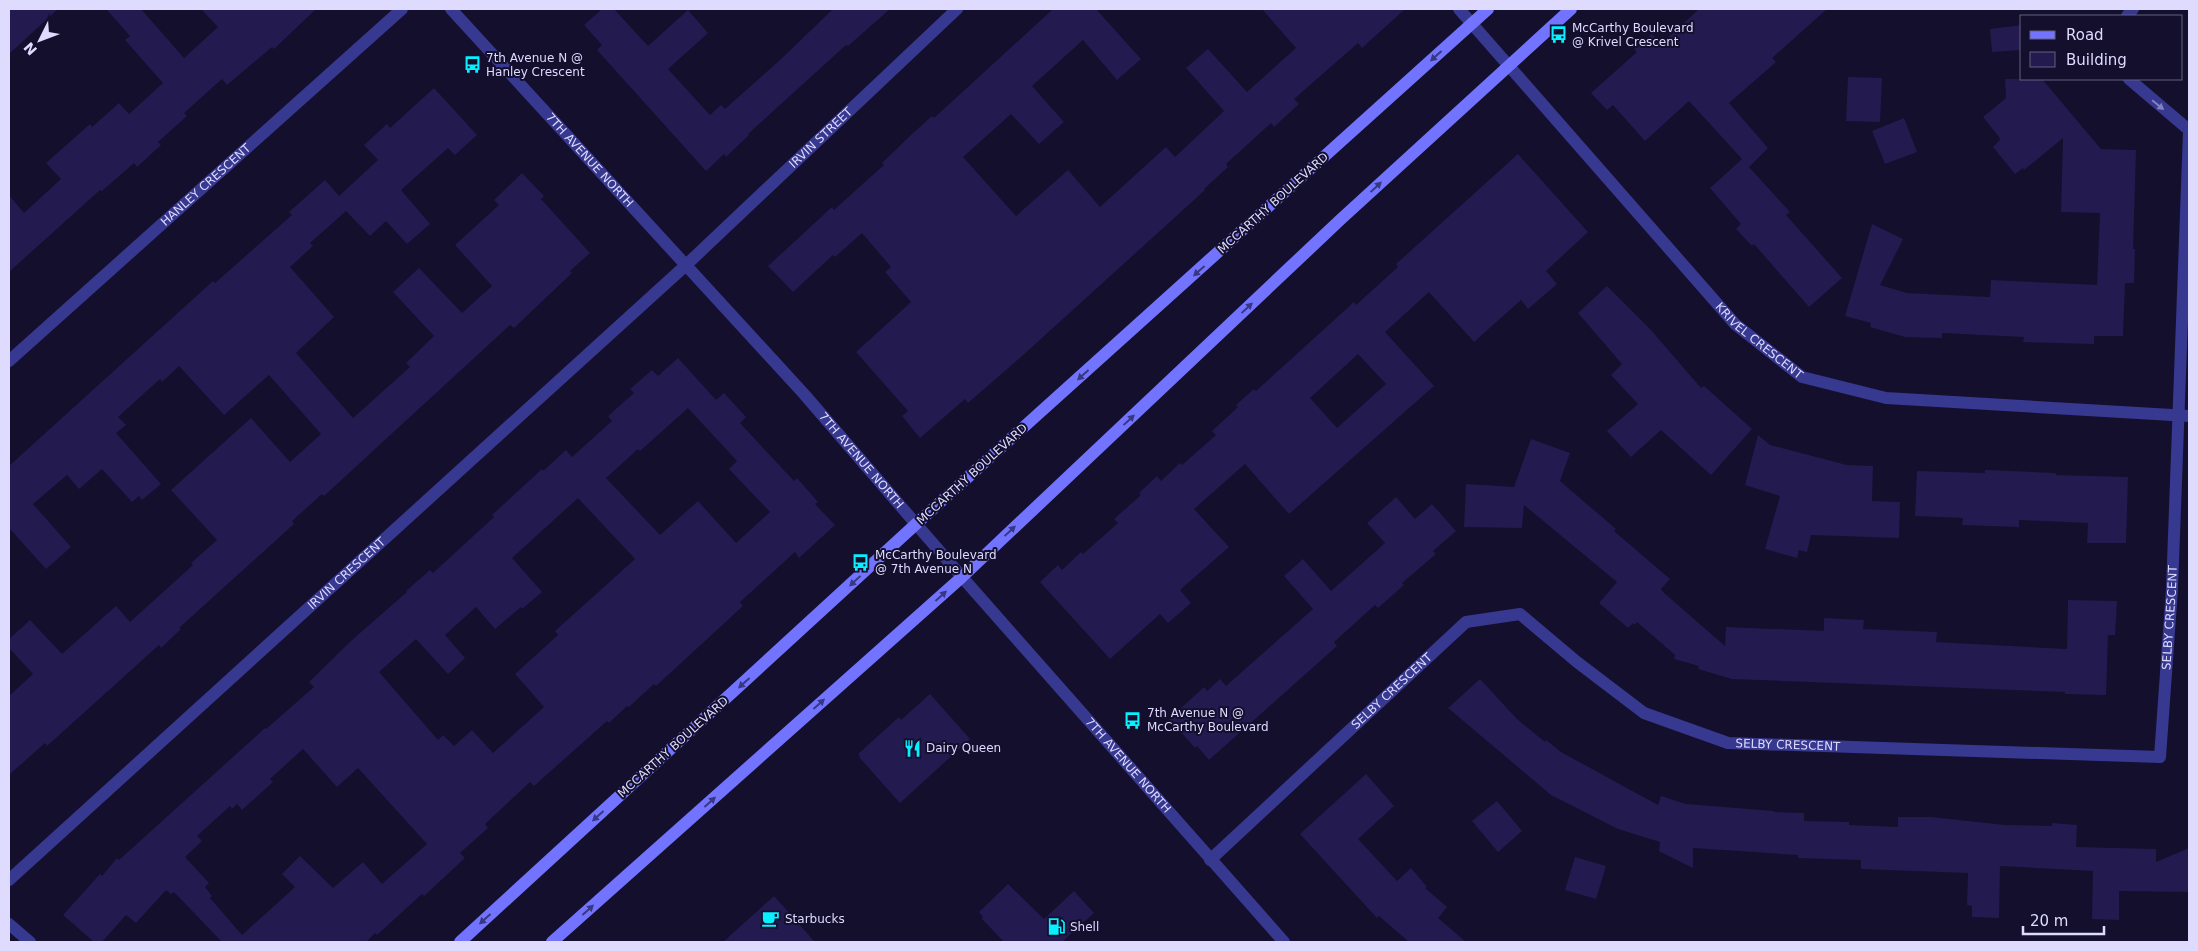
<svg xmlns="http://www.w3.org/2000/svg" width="2198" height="951" font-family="'DejaVu Sans',sans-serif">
	<rect width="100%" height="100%" fill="#130f2d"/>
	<g fill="#231a4f" fill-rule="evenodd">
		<polygon points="9,9 58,9 9,54"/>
		<polygon points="106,9 141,9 184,58 218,27 201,9 316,9 274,49 272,47 227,85 222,79 184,113 187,116 158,142 161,145 137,167 134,163 102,191 100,190 9,272 9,195 24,213 61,179 46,163 90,124 92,127 119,103 129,114 163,83 125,40 130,36"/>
		<polygon points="602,9 614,9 648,46 688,10 708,33 668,69 710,115 721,105 725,109 780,60 833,9 890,9 848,46 846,45 748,134 749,135 726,157 724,154 706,171 597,50 602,45 584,25"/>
		<polygon points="1053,9 1096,9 1141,59 1117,80 1083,40 1032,86 1064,122 1039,144 1011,114 963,157 1016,216 1068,170 1100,207 1166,147 1175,157 1224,111 1186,68 1208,49 1247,92 1296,48 1262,9 1405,9 1362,48 1358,43 1294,99 1299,104 1274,127 1271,123 1226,164 1228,167 1204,189 1205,190 1021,357 968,403 965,399 920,438 902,416 908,411 856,352 911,302 885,272 891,267 862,233 835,257 833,255 793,292 768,266 832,207 834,210 866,181 884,165 882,163 912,134 932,116 934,118"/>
		<polygon points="1699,9 1827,9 1772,58 1776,62 1729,103 1768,148 1749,167 1790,212 1786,215 1842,278 1809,307 1754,244 1752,246 1736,229 1741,224 1710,188 1742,159 1689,101 1645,141 1613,105 1607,110 1591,93 1637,52 1634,49 1652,34 1661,44"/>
		<polygon points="2022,25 2022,50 1992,52 1990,29"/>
		<polygon points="1848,77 1882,78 1880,122 1846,121"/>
		<polygon points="2005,79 2042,79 2101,149 2136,150 2133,249 2135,249 2134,283 2125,283 2123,336 2094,336 2094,344 2023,342 2024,337 1942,333 1942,338 1905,337 1870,327 1871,323 1845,316 1872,224 1903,239 1880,285 1907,293 1990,297 1991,280 2097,285 2100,213 2061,212 2063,138 2024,170 2023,168 2015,174 1993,147 2000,140 1999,137 1983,117 2006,98"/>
		<polygon points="434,88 477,135 455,155 448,148 401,190 430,224 407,244 386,221 370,236 346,211 310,243 313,246 290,267 334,317 296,353 353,418 410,367 406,363 434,336 393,292 419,268 462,313 492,286 455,245 499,205 494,200 522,173 544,196 541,199 590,253 570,271 572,273 514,328 510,325 324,496 322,494 292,521 294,524 179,628 181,629 161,648 159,645 47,746 45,743 9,775 9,696 33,674 9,648 9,639 30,620 62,654 116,606 130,622 193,565 191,563 217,540 171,490 251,418 290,462 321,434 269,375 224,415 179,366 162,382 160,379 118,417 126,425 116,433 161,484 142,500 139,496 132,502 102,469 79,489 67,475 33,504 71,547 46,569 9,528 9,466 213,281 215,283 292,215 289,212 325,180 339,196 378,160 364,145 387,124 390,128"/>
		<polygon points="1904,118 1917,152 1885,164 1872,131"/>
		<path d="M1518,154L1588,232L1546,271L1557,284L1528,309L1521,300L1474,342L1429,292L1385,332L1434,386L1289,514L1245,464L1194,509L1229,547L1180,590L1191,603L1168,623L1160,614L1110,659L1040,582L1058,565L1062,570L1081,552L1083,554L1118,523L1114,519L1141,495L1139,493L1157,476L1161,481L1180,463L1182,465L1216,435L1212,431L1238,407L1236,405L1254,389L1256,391L1354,302L1356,305L1398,267L1396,264ZM1358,354L1386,384L1337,428L1310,398Z"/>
		<polygon points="1607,286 1650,329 1701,388 1704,386 1752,429 1711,475 1661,430 1631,457 1607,431 1638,404 1611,375 1622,364 1578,313"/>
		<path d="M678,358L716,400L724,393L746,417L740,423L794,481L797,478L818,502L815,504L835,525L799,558L795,552L740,602L743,606L656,686L654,684L629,707L627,706L609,723L607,721L534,786L530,782L485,824L488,828L460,853L465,858L424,896L422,894L377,935L375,933L366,942H222L174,892L171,894L166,890L136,923L126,915L102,942H94L63,915L100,874L102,876L117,858L119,860L265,728L266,729L314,687L309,682L352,640L407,592L406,591L430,570L433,573L494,517L492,515L542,469L543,471L566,450L572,457L612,421L608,416L634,393L630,389L652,370L658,376ZM688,408L737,461L729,469L770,512L736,543L698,501L660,535L606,478L638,449L640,451ZM578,498L635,559L555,631L558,635L515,674L544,707L493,753L472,730L454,746L443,735L438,740L379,672L416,639L448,674L465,658L445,635L476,607L495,629L521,607L522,609L542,592L512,558ZM303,749L337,787L358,768L427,844L382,884L363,862L333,888L300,856L282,874L295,887L242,935L210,898L212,896L205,887L209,883L185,857L202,841L197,836L230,806L232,809L237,804L242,810L273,782L270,779Z"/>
		<polygon points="1758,435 1770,445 1847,465 1873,466 1872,501 1900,502 1899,538 1811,535 1807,552 1799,550 1797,558 1765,549 1780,496 1745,485"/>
		<polygon points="1531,439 1570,453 1560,481 1616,529 1614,531 1670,579 1661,589 1663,592 1725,646 1726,627 1824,631 1824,618 1864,620 1863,629 1937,632 1936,642 2067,649 2068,600 2117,601 2115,635 2108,635 2106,695 2065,694 2065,692 1732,679 1698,669 1699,666 1674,659 1675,655 1637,622 1635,625 1633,623 1628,628 1599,603 1617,582 1524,505 1522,528 1464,527 1466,484 1514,487"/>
		<polygon points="1985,470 2056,473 2056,475 2128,477 2126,543 2087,543 2088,523 2019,520 2019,527 1962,525 1963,518 1915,516 1917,471 1985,473"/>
		<polygon points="1396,497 1415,519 1432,504 1456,531 1433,551 1436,554 1402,583 1404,585 1378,608 1375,605 1334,642 1337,646 1209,760 1197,746 1195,748 1169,719 1204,687 1207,691 1220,679 1226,686 1313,609 1284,576 1303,559 1331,591 1385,543 1367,523"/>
		<polygon points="1480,679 1517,719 1545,742 1546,740 1561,752 1658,805 1661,796 1686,804 1774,811 1774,812 1804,813 1804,821 1849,822 1849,825 1898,827 1898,817 1931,817 2005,825 2052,826 2052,823 2077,825 2076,847 2156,849 2156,862 2189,848 2189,892 2119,891 2119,920 2092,919 2093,871 2000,866 1999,918 1972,917 1972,906 1967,905 1968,873 1861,869 1861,860 1798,858 1798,855 1693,848 1693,868 1659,851 1660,842 1618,829 1551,795 1448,708"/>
		<polygon points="930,694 970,739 900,803 859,757 860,756 858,754 899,717 901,720"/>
		<polygon points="1366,774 1394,806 1358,839 1397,881 1411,868 1427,887 1425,888 1447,907 1438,918 1466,942 1409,942 1379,916 1377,918 1300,834"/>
		<polygon points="1497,801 1522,831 1498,852 1472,821"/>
		<polygon points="1575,857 1606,866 1596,899 1565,890"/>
		<polygon points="1008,884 1044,919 1074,891 1094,913 1064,940 1066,942 1004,942 982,919 983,917 979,912"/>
		<polygon points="774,896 815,942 723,942"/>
	</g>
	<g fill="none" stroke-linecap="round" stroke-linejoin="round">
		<g stroke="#37388f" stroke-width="12">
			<path id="s1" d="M1459,9L1735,324L1802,377L1886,398L2189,416"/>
			<polyline points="2127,16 2133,9"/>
			<polyline points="2129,79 2189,130"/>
			<path id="s2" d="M9,361L402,9"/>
			<polyline points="916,524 962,577"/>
			<path id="s3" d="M1210,860L1466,622L1520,614L1577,662L1644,713L1728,743L2160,757L2172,589L2189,132"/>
			<path id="s4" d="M9,880L685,266L957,9"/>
			<polyline points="9,924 30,942"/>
		</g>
		<g stroke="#37388f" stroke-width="12">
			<path id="s5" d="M451,9L804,394L916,524"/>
			<path id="s6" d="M962,577L1284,942"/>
		</g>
		<g stroke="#7274ff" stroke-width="12">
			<polyline points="460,942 916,524 1488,9"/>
			<polyline points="552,942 962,577 1340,220 1571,9"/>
		</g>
	</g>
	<defs><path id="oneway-solid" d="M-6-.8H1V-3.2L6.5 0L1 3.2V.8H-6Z" transform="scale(1.25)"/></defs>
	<g fill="#393781">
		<use href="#oneway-solid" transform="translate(1436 56) rotate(138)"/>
		<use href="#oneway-solid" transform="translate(1376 187) rotate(-43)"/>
		<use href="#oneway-solid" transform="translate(1199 271) rotate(138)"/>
		<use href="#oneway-solid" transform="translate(1247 308) rotate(-43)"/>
		<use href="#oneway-solid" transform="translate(1083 375) rotate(138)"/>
		<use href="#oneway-solid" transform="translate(1129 420) rotate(-43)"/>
		<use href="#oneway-solid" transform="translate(1010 531) rotate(-43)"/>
		<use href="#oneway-solid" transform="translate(855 581) rotate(137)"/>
		<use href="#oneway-solid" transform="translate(941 596) rotate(-42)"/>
		<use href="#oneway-solid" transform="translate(744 683) rotate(138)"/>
		<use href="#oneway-solid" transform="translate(819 704) rotate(-42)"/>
		<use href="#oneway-solid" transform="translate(710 802) rotate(-42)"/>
		<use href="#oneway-solid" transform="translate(598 816) rotate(138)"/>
		<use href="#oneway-solid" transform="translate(588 910) rotate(-42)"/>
		<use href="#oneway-solid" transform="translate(485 919) rotate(138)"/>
	</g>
	<use fill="#8281c1" href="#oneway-solid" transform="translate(2158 105) rotate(39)"/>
	<defs>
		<symbol id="bus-bare" viewBox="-9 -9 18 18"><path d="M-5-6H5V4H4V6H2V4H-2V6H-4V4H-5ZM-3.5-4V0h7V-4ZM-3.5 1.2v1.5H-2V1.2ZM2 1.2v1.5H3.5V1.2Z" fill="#07f0ff" stroke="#130f2d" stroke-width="2.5" paint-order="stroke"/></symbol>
		<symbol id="restaurant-bare" viewBox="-9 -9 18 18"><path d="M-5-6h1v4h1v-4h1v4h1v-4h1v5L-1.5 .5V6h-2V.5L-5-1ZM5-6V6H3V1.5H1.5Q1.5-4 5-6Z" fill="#07f0ff" stroke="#130f2d" stroke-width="2.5" paint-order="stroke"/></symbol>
		<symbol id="cafe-bare" viewBox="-9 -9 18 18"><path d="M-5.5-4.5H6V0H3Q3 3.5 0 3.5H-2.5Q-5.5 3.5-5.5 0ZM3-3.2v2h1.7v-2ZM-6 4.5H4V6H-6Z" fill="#07f0ff" stroke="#130f2d" stroke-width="2.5" paint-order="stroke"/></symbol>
		<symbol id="fuel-bare" viewBox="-9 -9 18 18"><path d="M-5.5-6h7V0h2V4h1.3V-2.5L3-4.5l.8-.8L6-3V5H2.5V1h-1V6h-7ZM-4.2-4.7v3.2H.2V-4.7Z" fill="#07f0ff" stroke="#130f2d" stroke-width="2.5" paint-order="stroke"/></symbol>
	</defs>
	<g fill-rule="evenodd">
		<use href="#bus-bare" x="1546" y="22" width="25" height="25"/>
		<use href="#bus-bare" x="460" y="52" width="25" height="25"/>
		<use href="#bus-bare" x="848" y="550" width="25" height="25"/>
		<use href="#bus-bare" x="1120" y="708" width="25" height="25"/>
		<use href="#restaurant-bare" x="900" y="736" width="25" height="25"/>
		<use href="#cafe-bare" x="758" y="906" width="25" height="25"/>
		<use href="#fuel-bare" x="1044" y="914" width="25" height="25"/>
	</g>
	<g text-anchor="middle" stroke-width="4" stroke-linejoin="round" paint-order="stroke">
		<g font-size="12" fill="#dedbff" stroke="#130f2d" text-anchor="start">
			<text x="1572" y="32">McCarthy Boulevard<tspan x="1572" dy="14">@ Krivel Crescent</tspan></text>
			<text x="486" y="62">7th Avenue N @<tspan x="486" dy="14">Hanley Crescent</tspan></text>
			<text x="875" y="559">McCarthy Boulevard<tspan x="875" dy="14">@ 7th Avenue N</tspan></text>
			<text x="1147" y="717">7th Avenue N @<tspan x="1147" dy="14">McCarthy Boulevard</tspan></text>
			<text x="926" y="752">Dairy Queen</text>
			<text x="785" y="923">Starbucks</text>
			<text x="1070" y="931">Shell</text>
		</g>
		<g font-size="12" fill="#dedbff" stroke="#130f2d">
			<text dy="4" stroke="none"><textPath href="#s4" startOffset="1100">IRVIN STREET</textPath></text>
			<text dy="4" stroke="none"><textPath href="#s5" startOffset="205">7TH AVENUE NORTH</textPath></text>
			<text dy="4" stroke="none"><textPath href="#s2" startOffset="264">HANLEY CRESCENT</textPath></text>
			<text transform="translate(1273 203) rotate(-42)" y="4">MCCARTHY BOULEVARD</text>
			<text dy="4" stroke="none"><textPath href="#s1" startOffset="448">KRIVEL CRESCENT</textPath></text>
			<text dy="4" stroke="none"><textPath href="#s5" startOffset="610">7TH AVENUE NORTH</textPath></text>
			<text transform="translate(972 474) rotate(-42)" y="4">MCCARTHY BOULEVARD</text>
			<text dy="4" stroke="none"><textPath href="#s4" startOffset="456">IRVIN CRESCENT</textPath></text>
			<text dy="4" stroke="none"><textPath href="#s3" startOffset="1224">SELBY CRESCENT</textPath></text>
			<text dy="4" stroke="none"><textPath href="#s3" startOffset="248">SELBY CRESCENT</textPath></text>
			<text dy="4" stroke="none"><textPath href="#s3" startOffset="712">SELBY CRESCENT</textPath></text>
			<text transform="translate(673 747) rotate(-42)" y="4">MCCARTHY BOULEVARD</text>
			<text dy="4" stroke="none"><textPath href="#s6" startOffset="251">7TH AVENUE NORTH</textPath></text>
		</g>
	</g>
	<rect width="2198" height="951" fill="none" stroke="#dedbff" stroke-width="20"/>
	<rect x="2020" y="15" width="162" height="65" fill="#130f2d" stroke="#646181"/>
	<rect x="2030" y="31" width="25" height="8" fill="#7274ff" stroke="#646181"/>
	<text x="2066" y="40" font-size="15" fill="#dedbff">Road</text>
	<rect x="2030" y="52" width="25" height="15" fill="#231a4f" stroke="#646181"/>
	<text x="2066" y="65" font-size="15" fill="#dedbff">Building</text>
	<g transform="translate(40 40) rotate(228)" stroke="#130f2d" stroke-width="4" paint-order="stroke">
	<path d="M0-4L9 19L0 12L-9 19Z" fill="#dedbff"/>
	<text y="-8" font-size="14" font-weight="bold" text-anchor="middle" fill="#dedbff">N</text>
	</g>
	<path d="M2023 926v8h81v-8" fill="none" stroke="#dedbff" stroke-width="2.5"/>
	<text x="2030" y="926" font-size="15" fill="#dedbff" stroke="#130f2d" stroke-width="4" paint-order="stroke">20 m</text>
</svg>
